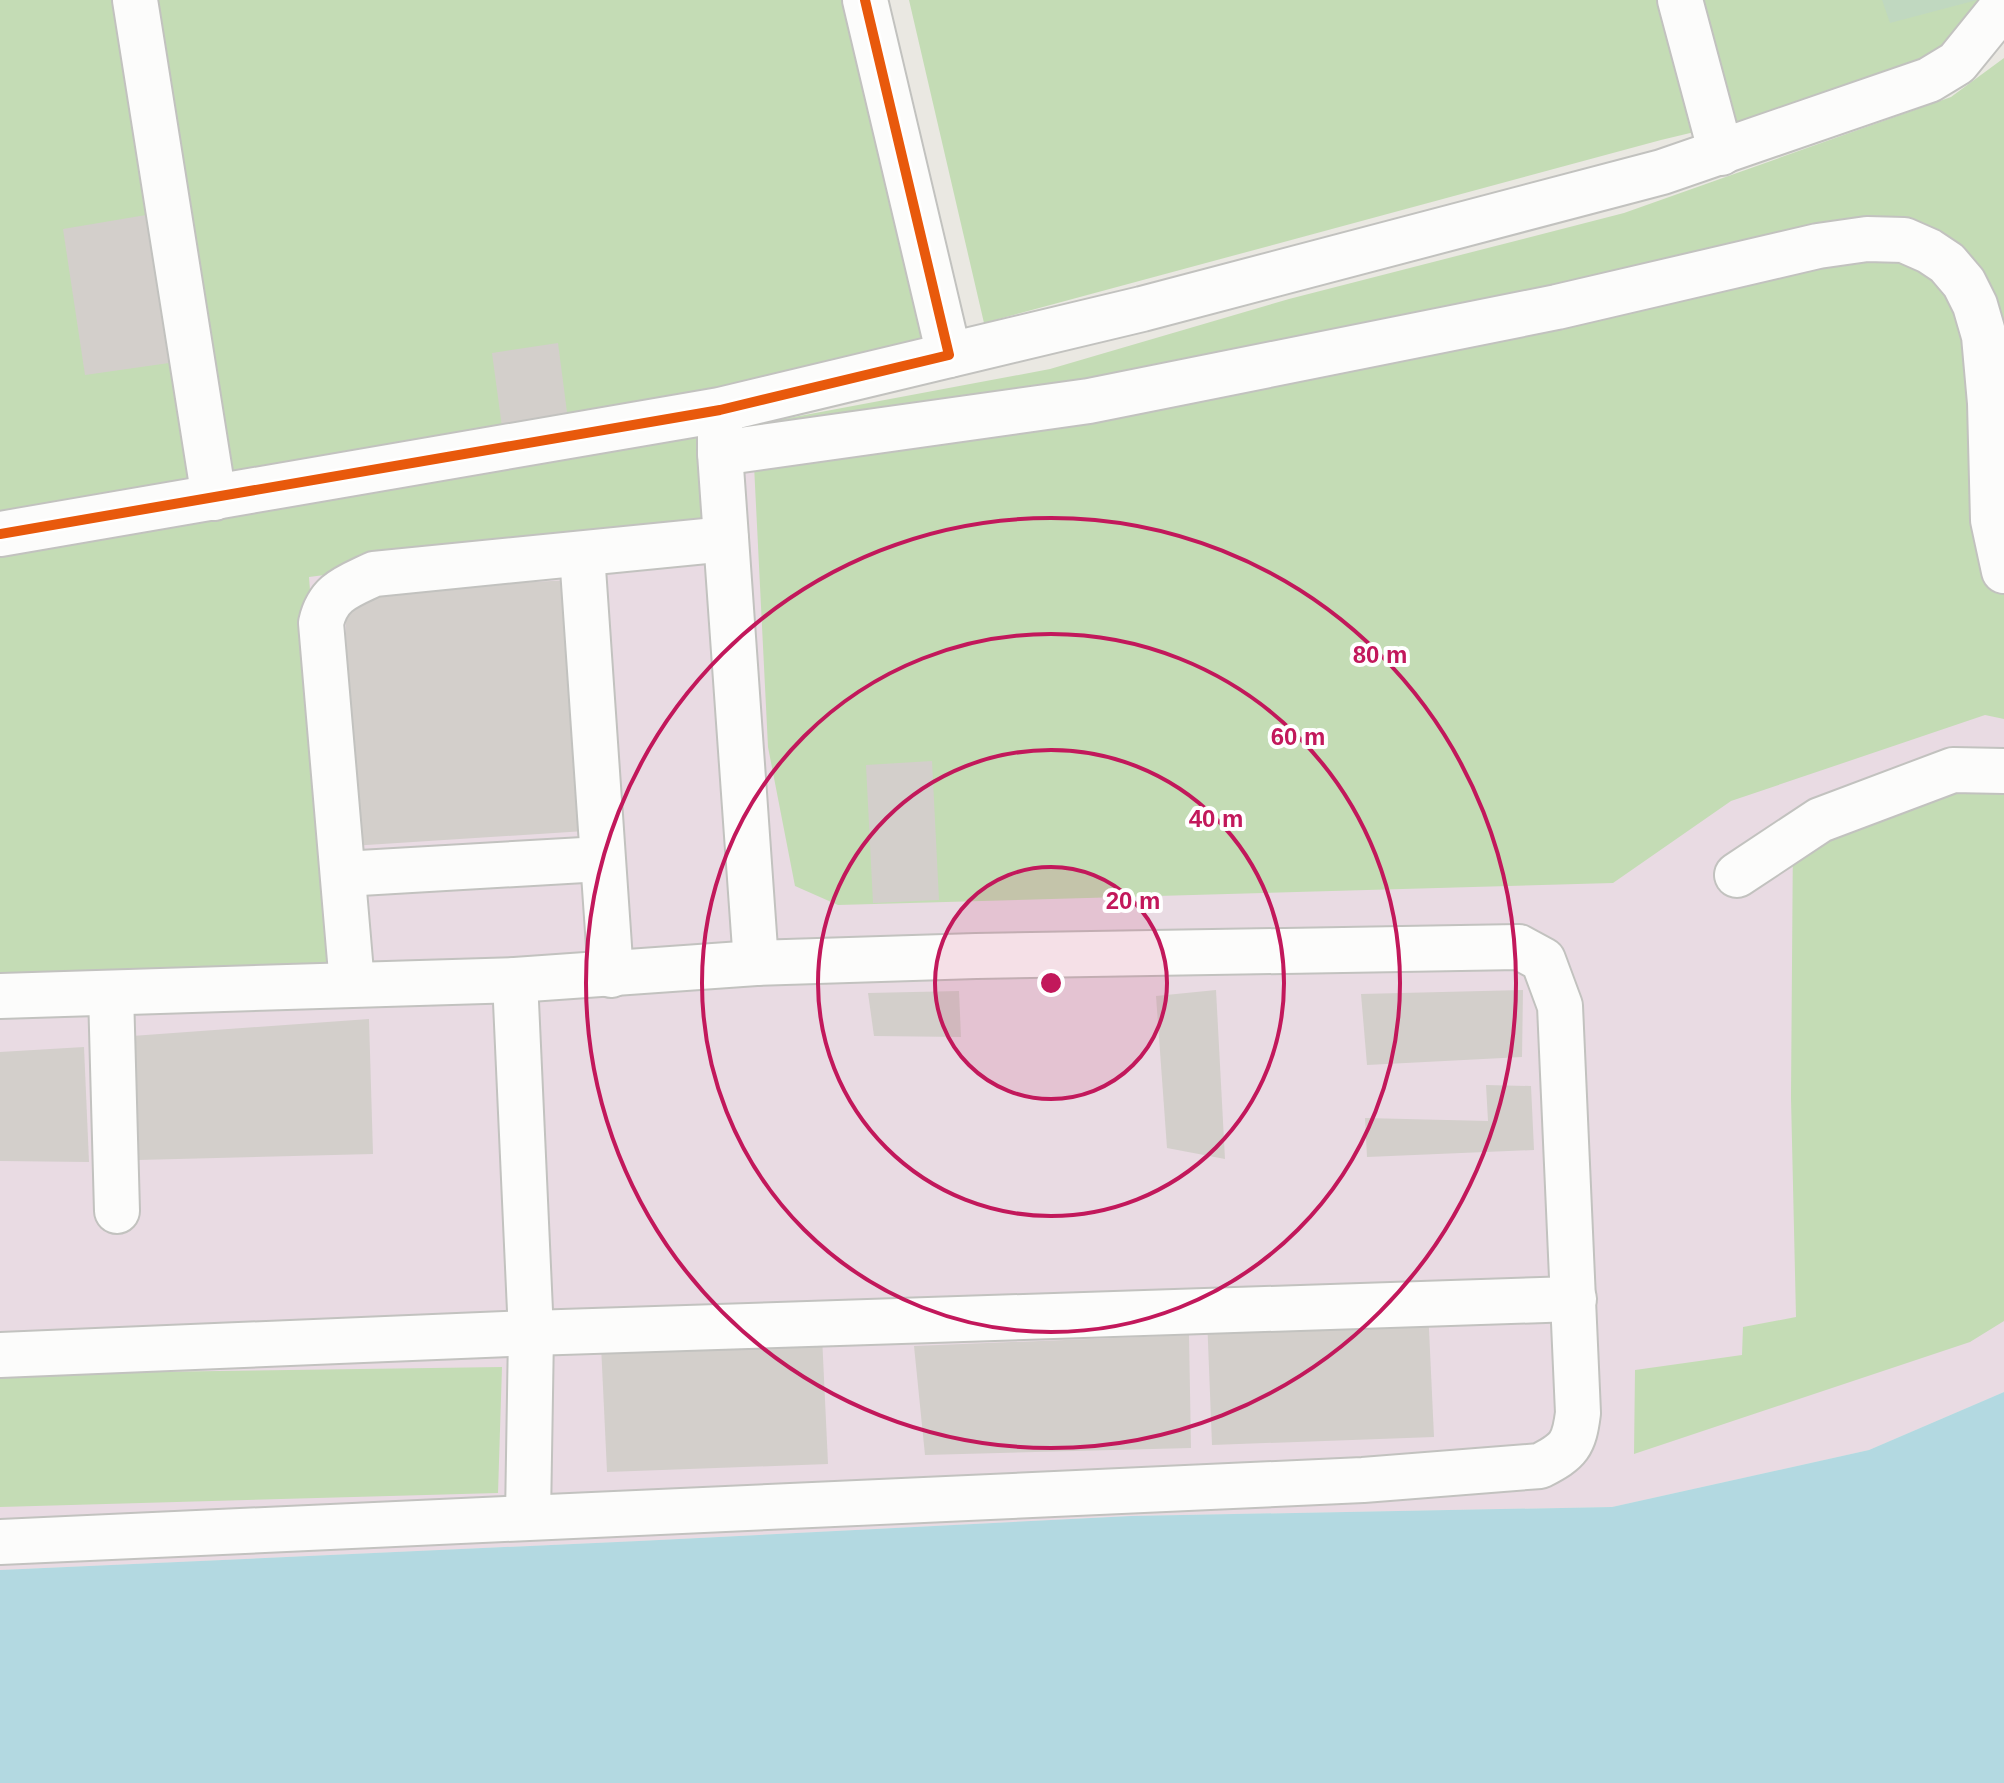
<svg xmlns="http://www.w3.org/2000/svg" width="2004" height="1783" font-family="Arial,sans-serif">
	<rect width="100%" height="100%" fill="#eae8e2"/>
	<polygon fill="#e9dbe3" points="2004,142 2004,1392 1869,1450 1612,1507 1131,1516 639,1541 0,1570 0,601 721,467"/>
	<g fill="#c4dcb5">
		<polygon points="0,0 865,0 949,355 0,537"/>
		<polygon points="909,0 2004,0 1982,34 1828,100 1661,140 984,323"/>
		<polygon points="2004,58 2004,719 1985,715 1731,801 1613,883 838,905 795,886 768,747 752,425 1050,369 1289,299 1624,213 1951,97"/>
		<polygon points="697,429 710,525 309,577 339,973 0,982 0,550"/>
		<polygon points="2004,759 2004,1321 1970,1342 1634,1454 1635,1370 1742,1355 1743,1327 1796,1317 1791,1098 1793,832"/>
		<polygon points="502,1367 498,1493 0,1507 0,1374"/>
	</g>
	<polygon fill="#c0d8c0" points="1882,0 1977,0 1890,23"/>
	<polygon fill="#b3d9e1" points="2004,1392 2004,1783 0,1783 0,1570 639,1541 1131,1516 1612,1507 1869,1450"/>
	<g fill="#d3cfcb">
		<polygon points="152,214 169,363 85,375 63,229"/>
		<polygon points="558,343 568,420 502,427 492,353"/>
		<polygon points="571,580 585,831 351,846 345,592"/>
		<polygon points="932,761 939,900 873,903 866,765"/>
		<polygon points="1216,990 1225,1159 1167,1148 1156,996"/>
		<polygon points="1523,990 1522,1057 1367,1065 1361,994"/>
		<polygon points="959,991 961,1037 874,1036 868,993"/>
		<polygon points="369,1019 373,1154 138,1160 132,1036"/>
		<polygon points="84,1047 89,1162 0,1161 0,1052"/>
		<polygon points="1486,1085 1531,1086 1534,1150 1367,1157 1365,1118 1488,1121"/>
		<polygon points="1428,1308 1434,1437 1212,1445 1207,1317"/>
		<polygon points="1189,1335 1191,1448 925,1455 914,1346"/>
		<polygon points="822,1336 828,1464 607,1472 601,1345"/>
	</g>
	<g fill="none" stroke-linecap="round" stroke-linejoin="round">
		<defs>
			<g id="minor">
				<polyline points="135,0 214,498"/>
				<polyline points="865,0 949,355"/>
				<polyline points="1680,0 1721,153"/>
				<polyline points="720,425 720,453 756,963"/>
				<polyline points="720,453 1089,401 1557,307 1818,246 1867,239 1904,240 1929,251 1947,263 1964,283 1975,305 1984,336 1990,403 1993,520 2004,571"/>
				<polyline points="0,534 720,410 1142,309 1662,172 1929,80 1957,63 2004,5"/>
				<polyline points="582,554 611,975"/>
				<polyline points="343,874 601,859"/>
				<polyline points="1737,875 1820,820 1953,770 2004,771"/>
				<polyline points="515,980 531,1333 528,1517"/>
				<path d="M352,984L321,623C328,592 347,587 374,574L726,539"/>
				<polyline points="111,993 117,1211"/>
				<path d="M0,996L515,980L756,963L976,956L1519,947L1543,960L1560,1006L1578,1413C1574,1445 1569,1451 1540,1466L1363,1480L0,1542"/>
				<polyline points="0,1355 531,1333 1574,1299"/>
			</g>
		</defs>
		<use href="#minor" stroke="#c2c2bf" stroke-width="48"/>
		<use href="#minor" stroke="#fcfcfb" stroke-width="44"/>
		<defs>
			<polyline id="cycleway" points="0,534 720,410 949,355 865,0"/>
		</defs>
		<use href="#cycleway" stroke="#fff" stroke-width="15"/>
		<use href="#cycleway" stroke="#e8590c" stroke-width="10"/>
	</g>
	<circle cx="1051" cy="983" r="116" fill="#c2185b" fill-opacity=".12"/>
	<g fill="none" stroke="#c2185b" stroke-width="4">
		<circle cx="1051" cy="983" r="116"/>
		<circle cx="1051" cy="983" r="233"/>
		<circle cx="1051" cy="983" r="349"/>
		<circle cx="1051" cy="983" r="465"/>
	</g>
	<circle cx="1051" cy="983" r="12" fill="#c2185b" stroke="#fff" stroke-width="4"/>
	<g font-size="24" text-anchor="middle" font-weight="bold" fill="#c2185b" stroke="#fff" stroke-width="8" stroke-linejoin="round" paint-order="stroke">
		<text x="1380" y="663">80 m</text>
		<text x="1298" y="745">60 m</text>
		<text x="1216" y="827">40 m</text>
		<text x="1133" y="909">20 m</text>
	</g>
</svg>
